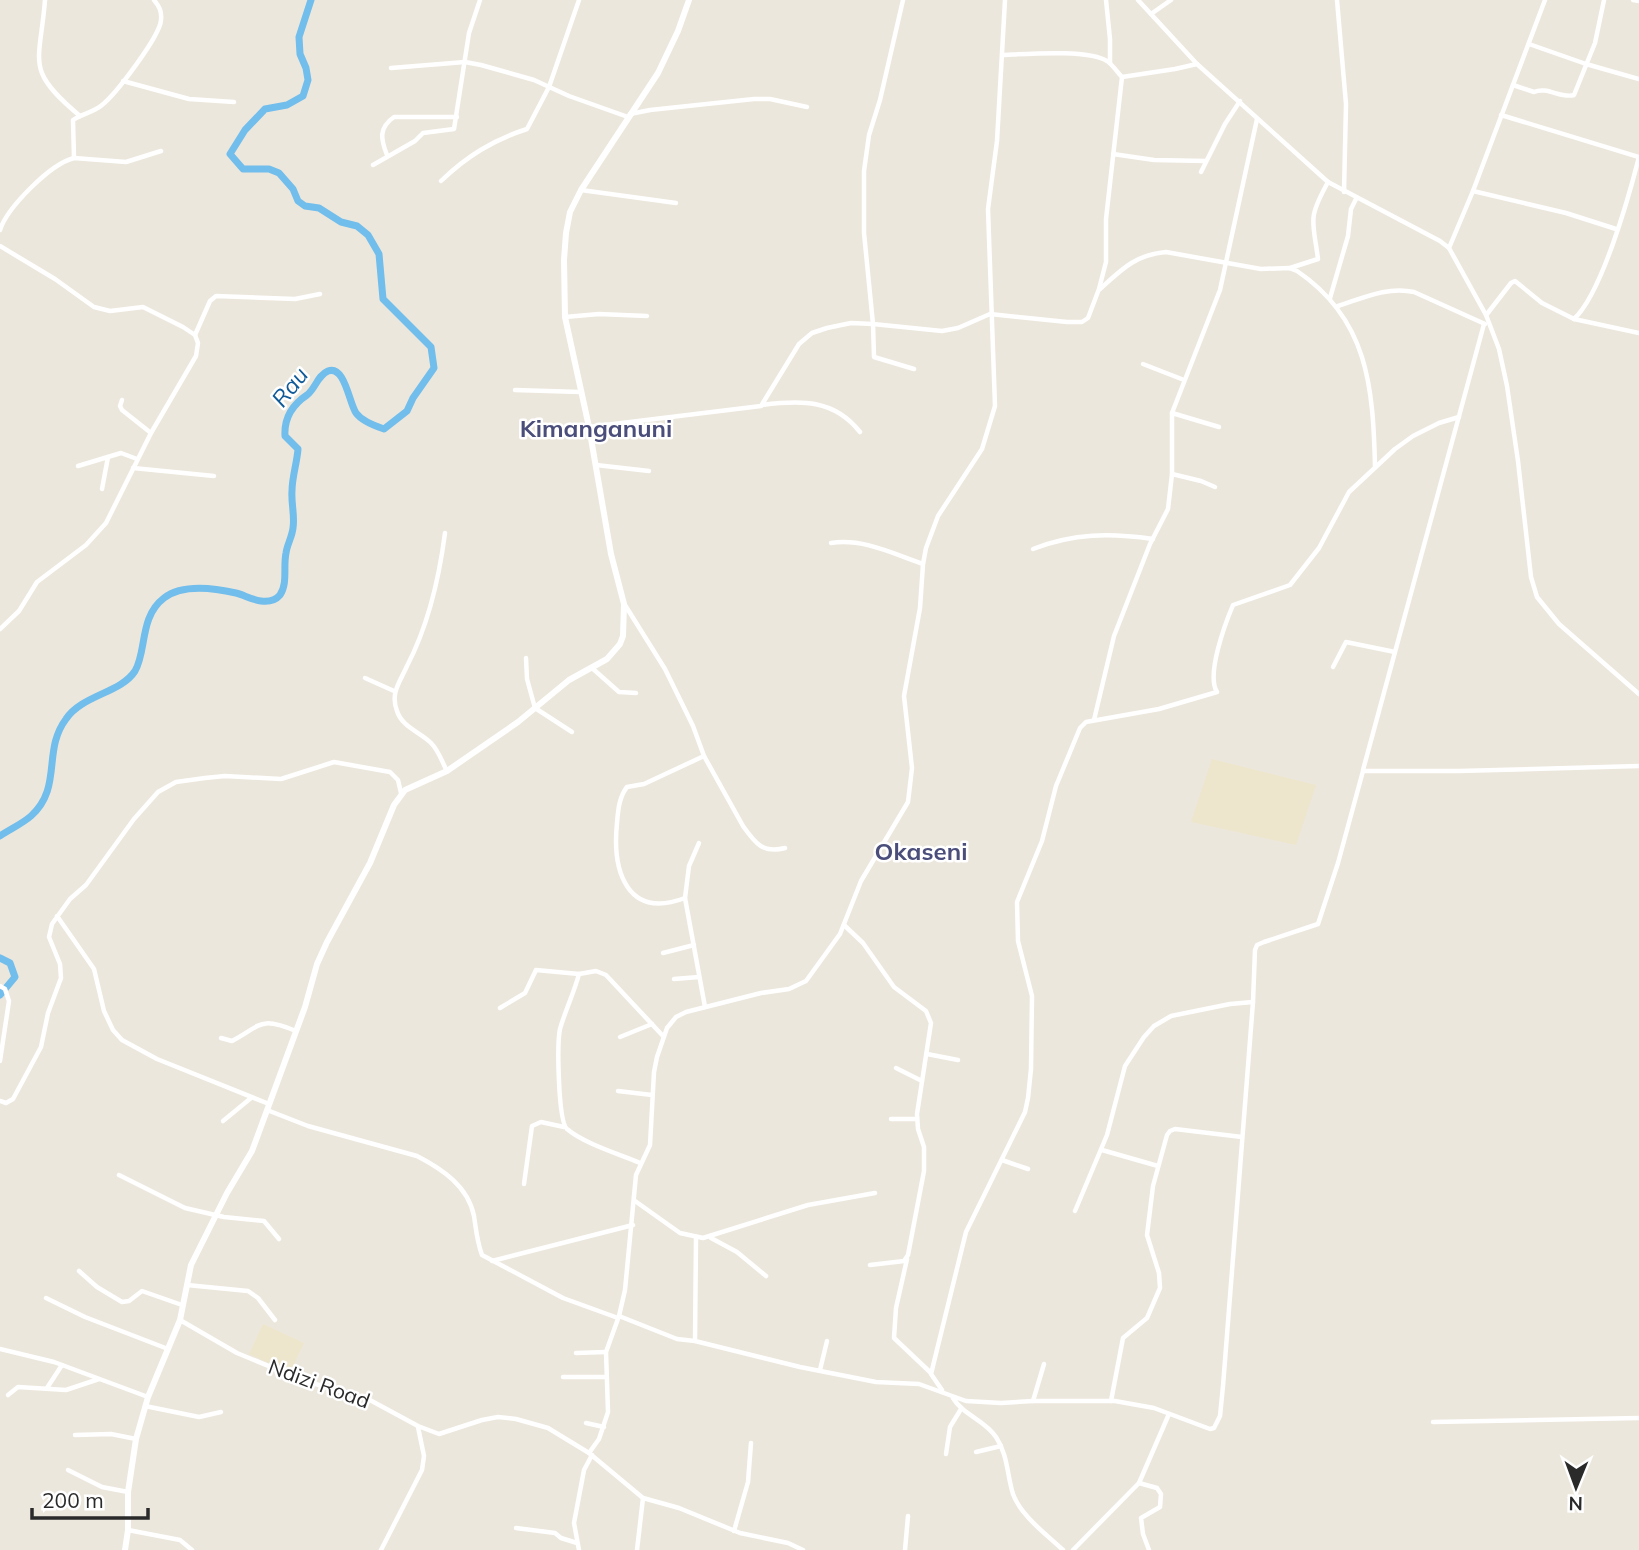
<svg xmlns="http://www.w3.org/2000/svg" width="1639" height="1550" font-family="Mulish,sans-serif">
	<rect width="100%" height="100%" fill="#ece7dc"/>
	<g fill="#ede6cc">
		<polygon points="1212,759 1316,785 1296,845 1191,822"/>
		<polygon points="263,1324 304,1343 290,1373 249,1354"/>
	</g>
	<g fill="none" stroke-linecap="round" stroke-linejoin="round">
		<g stroke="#71bdec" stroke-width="7">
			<path d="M0,836C10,829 22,824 31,816C63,787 42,751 66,719C82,695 121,693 135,671C147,651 139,617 164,598C182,584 214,588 236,593C244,595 252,600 261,601C269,602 275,601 280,595C288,583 283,567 286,553C287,545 292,537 293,528C295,516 291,503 292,491C292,477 297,463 298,449L285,436C284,419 292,405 307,395C316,388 317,376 328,371C345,365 349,403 356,413C361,420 375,426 384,429L407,411L413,398L434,368L431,347L383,299L379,254L368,235L357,226L341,222L319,208L305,206L298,201L293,189L279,173L269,169H243L230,154L245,130L265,109L287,105L303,96L308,80L306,68L300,54L299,37L311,0"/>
			<polyline points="0,958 10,963 15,977 0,995"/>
		</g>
		<g stroke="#fff" stroke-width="4.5">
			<path d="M45,0C40,64 24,69 80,116"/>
			<polyline points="903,0 880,100 869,135 864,171 864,233 873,324 874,357 914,369"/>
			<polyline points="1106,0 1110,39 1110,63"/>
			<polyline points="1138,0 1197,64 1328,182 1440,241 1449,248 1486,315 1499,349 1507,386 1518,461 1531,577 1537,597 1559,624 1639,694"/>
			<polyline points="1337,0 1346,104 1344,192"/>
			<polyline points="1633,0 1639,1"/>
			<polyline points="1151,14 1171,0"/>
			<polyline points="1529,44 1586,64 1639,79"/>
			<polyline points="391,68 465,62 481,65 534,80 569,96 628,117"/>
			<polyline points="1122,77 1175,69 1197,64"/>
			<polyline points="123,81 189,99 234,102"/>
			<path d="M1513,85L1534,92C1547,86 1561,99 1574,95L1595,43L1604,0"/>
			<polyline points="630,114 650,110 754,99 770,99 807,107"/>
			<path d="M1501,115L1639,157C1629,196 1602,293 1574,319"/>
			<polyline points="1113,154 1154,160 1206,161"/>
			<path d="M387,155C381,140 378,128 394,117H457"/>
			<path d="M74,158L73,120C82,114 94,112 102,105C116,94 160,36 161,20C162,11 159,6 154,0"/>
			<polyline points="373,165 415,141 423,133 454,129 469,33 480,0"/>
			<polyline points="1201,172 1225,124 1240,101"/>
			<path d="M441,181C467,156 493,140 527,129L549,87L579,0"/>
			<polyline points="581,190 676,203"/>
			<polyline points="1473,191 1566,213 1616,229"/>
			<path d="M0,230C7,208 50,164 74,158L126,162L161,151"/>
			<polyline points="0,246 55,279 94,307 110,311 143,307 183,327 195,335 198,343 196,356 151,433 106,523 86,545 37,582 19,611 0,629"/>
			<polyline points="1449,248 1473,191 1545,0"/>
			<path d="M1290,268L1318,259C1313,220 1307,220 1328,182"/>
			<path d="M1100,289C1122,269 1135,255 1166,252L1261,269L1289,268L1297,271C1368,319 1373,387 1375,466"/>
			<polyline points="1330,298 1348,236 1351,209 1356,199"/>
			<path d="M1338,306C1363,298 1388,286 1414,292L1485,324"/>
			<polyline points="1487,314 1511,283 1515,281 1542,303 1574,319 1639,333"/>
			<polyline points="565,317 599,314 647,316"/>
			<polyline points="195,335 210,301 216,296 295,299 320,294"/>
			<polyline points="1143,364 1184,380"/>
			<polyline points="515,390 580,392"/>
			<polyline points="122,400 120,406 122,410 151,433"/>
			<path d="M762,405C801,400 834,399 860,432"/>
			<polyline points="1172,413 1219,427"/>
			<path d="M589,427L761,406L799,344L812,333L827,328L851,323L873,324L942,331L958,328L990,314L1067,322H1082L1088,318L1099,289L1106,262V219L1122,77C1117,72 1113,65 1107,61C1088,49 1026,54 1002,55"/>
			<polyline points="596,465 649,471"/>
			<polyline points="78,466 121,453 137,459"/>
			<polyline points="133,468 214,476"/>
			<polyline points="1172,474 1201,481 1215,487"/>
			<polyline points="102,489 108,457"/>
			<path d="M445,533C439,579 429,624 407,666C400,682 390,693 397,711C402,727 420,732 431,743C439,751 442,762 447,771"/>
			<path d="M831,543C863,538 894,554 923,564"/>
			<path d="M1033,549C1074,533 1110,533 1153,539"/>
			<path d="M625,605L665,669L693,726L704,756L743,826C755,843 763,854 785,848"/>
			<polyline points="526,658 527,679 535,708 572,732"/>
			<polyline points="1333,667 1346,642 1395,652"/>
			<polyline points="592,668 619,692 636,693"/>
			<polyline points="365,678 394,691"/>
			<polyline points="1094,720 1114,636 1150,544 1168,509 1172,474 1172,413 1220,290 1257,119"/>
			<polyline points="1363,770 1484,324"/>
			<polyline points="699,843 689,866 685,898 705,1007"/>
			<path d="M685,898C627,920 612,871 617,823C618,811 619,797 627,787L644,784L704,756"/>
			<polyline points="57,916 94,969 104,1011 113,1030 122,1040 157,1059 269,1104"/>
			<polyline points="844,925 863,943 894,987 926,1011 931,1023 917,1114 918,1129 924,1147 924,1171 908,1255 904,1261 870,1265"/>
			<polyline points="663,953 694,945"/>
			<path d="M579,974C574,993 565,1011 560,1029C557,1043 558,1121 567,1129C585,1144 619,1154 640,1163"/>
			<polyline points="674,979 699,977"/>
			<polyline points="0,986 5,989 9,1001 0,1061"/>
			<polyline points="500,1008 525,993 536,970 579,974 596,971 606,975 663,1036"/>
			<polyline points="620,1037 652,1024"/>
			<path d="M221,1038L232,1041C262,1025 259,1016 296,1031"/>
			<polyline points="927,1054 958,1060"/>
			<polyline points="896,1068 922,1081"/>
			<polyline points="618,1091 652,1095"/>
			<polyline points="0,1101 6,1103 13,1099 41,1047 48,1013 61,978 60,964 49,937 52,924 70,899 86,885 134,819 158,792 176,782 205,778 225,776 281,779 334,762 390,772 398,780 401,793"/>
			<path d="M267,1110L308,1126L417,1156C442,1169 468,1186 474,1216C476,1229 477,1242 482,1255L563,1298L618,1318"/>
			<polyline points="891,1119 917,1119"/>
			<polyline points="223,1121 251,1098"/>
			<polyline points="1102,1150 1158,1166"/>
			<polyline points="1002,1160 1028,1169"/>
			<polyline points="119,1175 185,1208 224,1217 264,1221 279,1239"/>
			<polyline points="524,1184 532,1126 541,1122 564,1127"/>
			<polyline points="635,1201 680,1233 703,1238 808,1205 875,1193"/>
			<polyline points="1075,1211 1107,1135 1125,1066 1144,1037 1154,1026 1171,1016 1230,1004 1253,1002"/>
			<polyline points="711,1238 737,1252 766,1276"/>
			<polyline points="907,1259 896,1308 894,1338 931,1373"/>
			<polyline points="492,1261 633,1225"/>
			<polyline points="79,1271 97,1287 122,1302 129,1301 142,1291 182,1305"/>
			<polyline points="187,1285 248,1291 258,1298 275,1320"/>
			<polyline points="46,1298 85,1317 168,1349"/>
			<polyline points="619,1316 677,1339 695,1341 800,1367 876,1382 919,1384 966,1401 1001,1403 1033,1401 1115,1401 1154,1408 1210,1429 1214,1428 1220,1416 1223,1386 1253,1002 1255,950 1257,945 1264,942 1318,924 1338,863 1363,771 1459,771 1639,766"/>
			<polyline points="180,1320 237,1353 305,1381 368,1399 418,1426 439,1434 482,1420 498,1417 516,1419 548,1428 589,1453 643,1498 679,1508 740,1533 788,1543 803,1550"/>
			<polyline points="695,1341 696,1238"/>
			<polyline points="0,1349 54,1362 148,1397"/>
			<polyline points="576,1353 606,1352"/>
			<polyline points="820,1370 827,1341"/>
			<polyline points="563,1377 606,1377"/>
			<polyline points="47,1388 62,1365"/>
			<path d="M942,1390L931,1374L966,1232L1025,1112L1028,1098L1031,1069L1032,996L1018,941L1017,902L1042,841L1056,786L1080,728L1086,722L1159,709L1217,692C1206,675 1225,624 1233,605L1290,585L1319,548L1349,492L1395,449L1413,436L1439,423L1459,417"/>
			<polyline points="8,1395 18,1387 66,1390 99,1379"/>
			<path d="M953,1398C963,1415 985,1420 996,1437C1008,1455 1007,1475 1013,1494C1021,1516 1046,1534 1063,1550"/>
			<polyline points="1033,1401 1044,1364"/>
			<polyline points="1111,1401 1123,1338 1147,1318 1160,1288 1159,1273 1147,1235 1153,1186 1167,1135 1170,1131 1175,1129 1242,1137"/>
			<polyline points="145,1406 199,1417 221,1412"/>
			<polyline points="1433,1422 1639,1418"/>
			<polyline points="586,1423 604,1427"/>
			<polyline points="75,1435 111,1434 136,1439"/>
			<polyline points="976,1452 1001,1446"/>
			<polyline points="589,1453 599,1439 608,1412 606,1352 619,1316 625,1290 636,1175 650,1145 654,1072 657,1057 667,1028 676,1017 686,1012 761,993 789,989 806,981 840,934 861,881 908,802 912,768 904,696 920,608 923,564 926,548 938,516 982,449 995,406 988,209 997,141 1005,0"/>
			<polyline points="946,1454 950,1427 961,1409"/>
			<polyline points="68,1470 102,1487 128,1492"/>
			<polyline points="1139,1483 1157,1488 1161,1494 1160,1507 1141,1518 1143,1534 1149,1550"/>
			<polyline points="516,1528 555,1533 561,1538 577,1543"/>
			<polyline points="128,1530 180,1540 192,1550"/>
			<polyline points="734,1531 748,1482 751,1443"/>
			<polyline points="381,1550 422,1470 424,1456 418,1427"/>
			<polyline points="579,1550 574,1523 584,1470 592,1455"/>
			<polyline points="637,1550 643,1498"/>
			<polyline points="905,1550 908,1516"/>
			<polyline points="1073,1550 1139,1483 1169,1414"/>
		</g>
		<polyline stroke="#fff" stroke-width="6" points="125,1550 128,1530 128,1492 136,1439 148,1397 180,1320 191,1265 227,1193 252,1151 305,1007 317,964 327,942 370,863 394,805 405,790 447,771 518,722 569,680 607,659 620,644 623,636 624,604 611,554 589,427 565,317 564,260 566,233 570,212 581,190 658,73 678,31 689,0"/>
	</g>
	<g text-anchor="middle" stroke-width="5" stroke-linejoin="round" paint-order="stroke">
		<g font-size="21" fill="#2a2a2a" stroke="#fff">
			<text transform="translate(319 1384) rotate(20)" y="7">Ndizi Road</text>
		</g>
		<g font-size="23" font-style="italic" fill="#105a98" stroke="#fff">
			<text transform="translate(290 387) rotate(-52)" y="8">Rau</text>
		</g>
		<g font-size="24" font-weight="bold" fill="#4b4e7a" stroke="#fff">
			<text x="596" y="437">Kimanganuni</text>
			<text x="921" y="860">Okaseni</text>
		</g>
	</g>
	<g transform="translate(1576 1487) rotate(181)" stroke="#ffffff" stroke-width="5" paint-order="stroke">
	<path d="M0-5L12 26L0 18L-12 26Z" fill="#2a2a2a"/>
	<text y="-10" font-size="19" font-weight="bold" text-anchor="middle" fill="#2a2a2a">N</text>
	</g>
	<path d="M32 1508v10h116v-10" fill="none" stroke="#2a2a2a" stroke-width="3.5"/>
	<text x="42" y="1508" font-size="21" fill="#2a2a2a" stroke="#ffffff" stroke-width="5" paint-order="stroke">200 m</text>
</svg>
